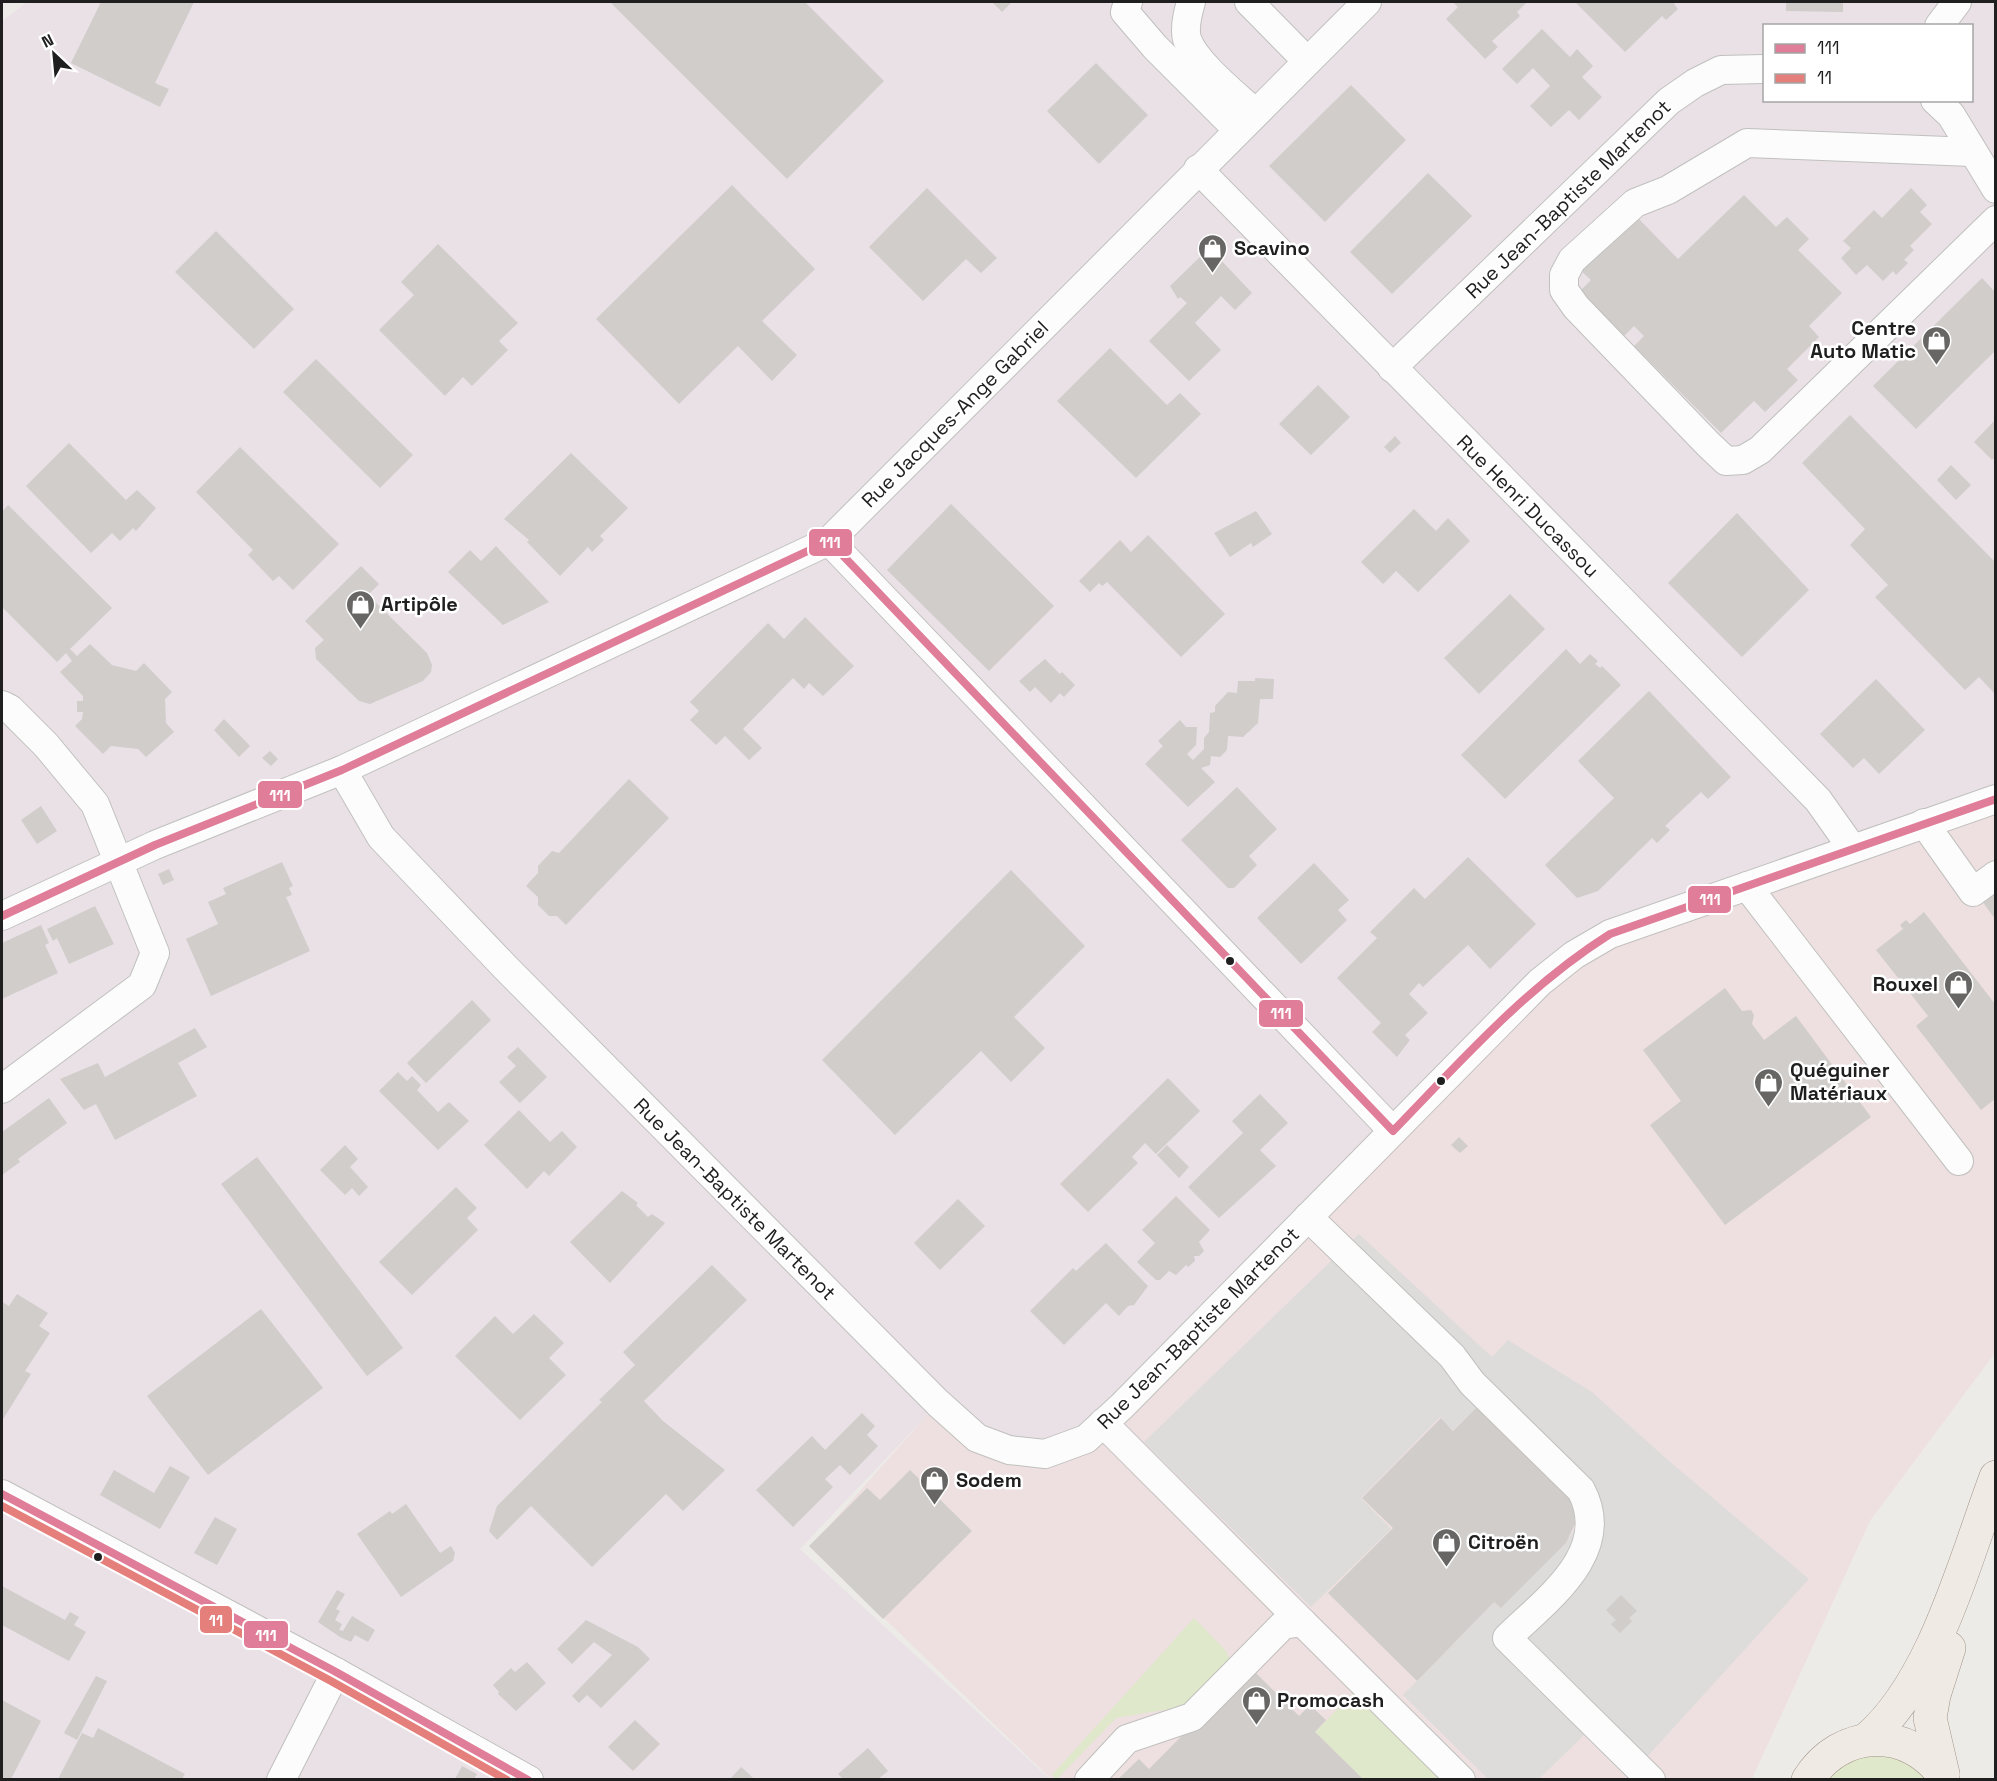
<svg xmlns="http://www.w3.org/2000/svg" width="1997" height="1781" font-family="'Space Grotesk',sans-serif">
	<rect width="100%" height="100%" fill="#edebe8"/>
	<polygon fill="#eee0e0" points="1995,799 1995,1353 1870,1521 1752,1779 1051,1779 810,1547 938,1403 1574,955"/>
	<path fill="#eae1e7" fill-rule="evenodd" d="M27,2H1995V799L1574,955L1122,1406L1045,1454L938,1404L800,1549L1050,1779H2V21ZM1764,26H1972V100H1764Z"/>
	<g fill="#dfe8ca">
		<polygon points="1194,1618 1226,1651 1231,1663 1193,1705 1116,1718 1057,1779 1052,1775"/>
		<polygon points="1357,1689 1443,1780 1363,1779 1315,1732"/>
		<polygon points="1861,1755 1902,1758 1928,1780 1826,1780 1837,1767"/>
	</g>
	<polygon fill="#dddcdb" points="1359,1234 1492,1357 1508,1340 1592,1392 1669,1461 1809,1579 1646,1758 1587,1732 1539,1779 1488,1779 1403,1695 1494,1602 1501,1608 1566,1543 1574,1530 1576,1522 1479,1405 1453,1430 1440,1417 1361,1498 1391,1529 1311,1607 1144,1442"/>
	<g fill="#d0cdcb">
		<polygon points="101,2 194,2 155,83 169,89 160,107 71,63"/>
		<polygon points="610,2 805,2 884,81 787,179"/>
		<polygon points="992,2 1012,2 1002,12"/>
		<polygon points="1453,2 1527,2 1517,12 1520,16 1492,41 1498,47 1485,59 1446,19 1458,7"/>
		<polygon points="1575,2 1677,2 1674,4 1678,9 1666,20 1662,16 1625,52"/>
		<polygon points="1786,2 1843,2 1843,12 1786,11"/>
		<polygon points="1542,29 1570,57 1577,49 1593,66 1582,77 1602,97 1579,120 1569,110 1551,127 1530,106 1550,86 1533,68 1517,84 1502,69"/>
		<polygon points="1096,63 1148,115 1099,164 1047,111"/>
		<polygon points="1351,85 1406,140 1325,222 1269,166"/>
		<polygon points="1428,173 1472,216 1392,294 1350,252"/>
		<polygon points="732,185 815,269 762,321 797,355 772,381 738,346 679,404 596,319"/>
		<polygon points="927,188 997,258 981,273 966,259 923,301 869,247"/>
		<polygon points="1911,188 1927,205 1920,212 1932,224 1910,246 1914,250 1904,260 1908,263 1896,275 1893,271 1883,281 1867,265 1856,275 1841,258 1851,248 1843,241 1874,210 1882,218"/>
		<polygon points="1744,195 1776,227 1787,217 1809,239 1798,250 1842,293 1809,326 1819,337 1787,369 1798,380 1765,412 1754,401 1721,433 1634,346 1644,336 1634,326 1624,336 1580,291 1591,280 1580,270 1636,216 1678,259"/>
		<polygon points="216,231 294,309 254,349 175,272"/>
		<polygon points="438,244 518,323 499,341 508,350 472,386 463,377 445,396 379,330 414,295 401,282"/>
		<polygon points="1201,256 1217,256 1252,293 1235,310 1221,296 1195,323 1221,350 1189,381 1149,341 1187,303 1180,297 1178,299 1170,286"/>
		<polygon points="1982,278 1995,292 1995,351 1916,429 1873,386"/>
		<polygon points="1110,348 1167,405 1180,393 1201,414 1136,478 1057,401"/>
		<polygon points="316,359 413,455 380,488 283,392"/>
		<polygon points="1318,385 1350,417 1311,455 1279,424"/>
		<polygon points="1850,415 1995,562 1995,694 1979,677 1965,690 1875,597 1888,585 1850,545 1865,529 1802,463"/>
		<polygon points="1995,420 1995,457 1992,460 1974,442"/>
		<polygon points="1395,436 1401,443 1390,453 1384,447"/>
		<polygon points="69,443 126,500 137,490 156,508 136,531 133,528 120,541 112,533 91,553 26,486"/>
		<polygon points="240,447 339,544 293,590 279,576 273,581 248,555 253,550 196,492"/>
		<polygon points="571,453 628,508 600,536 604,540 592,552 588,547 560,576 527,542 529,540 504,519"/>
		<polygon points="1951,465 1971,485 1956,500 1937,480"/>
		<polygon points="951,504 1054,606 989,671 887,570"/>
		<polygon points="8,505 112,608 70,649 77,656 90,644 112,665 136,671 144,663 172,692 165,699 166,723 174,732 146,757 138,749 111,746 103,754 75,726 82,719 83,712 77,712 77,701 83,701 83,696 60,672 72,661 66,653 57,662 2,607 2,512"/>
		<polygon points="1414,509 1436,531 1448,518 1470,541 1418,592 1396,571 1383,584 1361,562"/>
		<polygon points="1256,511 1272,534 1253,547 1251,543 1230,557 1214,533"/>
		<polygon points="1737,513 1809,590 1742,657 1668,583"/>
		<polygon points="1148,535 1225,614 1181,657 1107,582 1102,586 1099,583 1090,592 1079,581 1120,540 1131,552"/>
		<polygon points="496,546 549,602 503,625 448,572 470,550 481,561"/>
		<polygon points="361,566 379,584 368,595 427,653 432,665 431,672 423,681 370,704 359,701 316,659 315,648 324,640 305,621"/>
		<polygon points="1510,594 1545,629 1479,694 1444,658"/>
		<polygon points="805,617 854,666 823,696 809,683 804,689 793,678 743,729 762,748 749,760 725,736 716,745 690,720 699,711 690,702 768,623 784,639"/>
		<polygon points="1566,649 1580,664 1590,654 1598,661 1595,664 1600,668 1602,666 1621,685 1505,799 1461,755"/>
		<polygon points="1045,659 1060,674 1062,672 1075,685 1064,697 1060,693 1051,703 1035,687 1030,692 1019,681"/>
		<polygon points="1255,678 1274,679 1273,699 1260,699 1258,723 1243,737 1228,736 1227,750 1220,757 1211,756 1210,765 1201,768 1215,782 1188,807 1145,764 1163,746 1158,741 1180,720 1186,727 1197,727 1196,745 1187,754 1193,760 1204,749 1204,738 1209,732 1210,713 1215,712 1215,706 1228,692 1237,693 1238,681 1255,681"/>
		<polygon points="1876,679 1925,730 1879,774 1864,758 1853,768 1820,734"/>
		<polygon points="1649,691 1731,777 1708,799 1701,792 1665,826 1670,830 1657,843 1652,838 1598,891 1577,898 1545,865 1614,798 1578,761"/>
		<polygon points="224,719 250,746 239,757 214,730"/>
		<polygon points="270,751 278,759 271,766 262,758"/>
		<polygon points="629,779 669,818 566,925 557,916 549,916 538,905 538,897 526,886 538,873 538,866 552,851 559,853"/>
		<polygon points="1237,787 1277,829 1249,856 1257,865 1234,888 1228,888 1181,840"/>
		<polygon points="41,806 57,831 37,844 21,820"/>
		<polygon points="1468,857 1536,924 1490,969 1468,945 1423,987 1419,983 1409,994 1428,1013 1405,1035 1410,1040 1397,1057 1372,1032 1381,1023 1337,978 1377,938 1370,932 1414,888 1425,899"/>
		<polygon points="282,862 293,886 289,888 292,895 286,897 310,951 211,996 186,939 218,924 208,902 226,894 223,888"/>
		<polygon points="1314,863 1349,900 1338,910 1347,920 1301,964 1257,918"/>
		<polygon points="169,869 174,880 163,885 158,874"/>
		<polygon points="1011,870 1085,946 1014,1017 1045,1048 1011,1082 981,1051 895,1135 822,1060"/>
		<polygon points="1995,893 1995,919 1982,901"/>
		<polygon points="95,906 114,944 69,964 57,938 53,941 47,929"/>
		<polygon points="1924,912 1995,1004 1995,1099 1981,1110 1916,1026 1928,1016 1876,950 1903,929 1900,925 1906,920 1910,924"/>
		<polygon points="41,925 49,943 45,945 58,973 2,999 2,943"/>
		<polygon points="1725,988 1742,1011 1751,1010 1754,1015 1752,1024 1764,1040 1796,1016 1871,1117 1725,1225 1650,1125 1681,1101 1643,1050"/>
		<polygon points="472,1000 491,1020 426,1083 407,1063"/>
		<polygon points="195,1028 207,1047 178,1063 197,1096 115,1140 96,1104 84,1110 60,1079 98,1063 105,1077"/>
		<polygon points="518,1047 547,1077 520,1103 499,1082 516,1066 507,1057"/>
		<polygon points="398,1072 407,1081 412,1076 421,1085 417,1090 438,1112 449,1102 469,1121 438,1150 379,1091"/>
		<polygon points="1168,1078 1200,1111 1156,1154 1145,1143 1132,1157 1138,1163 1088,1212 1060,1184"/>
		<polygon points="1260,1094 1288,1123 1260,1150 1276,1166 1219,1218 1188,1187 1243,1133 1232,1121"/>
		<polygon points="49,1098 67,1123 18,1159 20,1162 2,1175 2,1132"/>
		<polygon points="519,1110 550,1142 562,1131 577,1147 549,1176 544,1171 527,1189 484,1145"/>
		<polygon points="1459,1137 1468,1146 1460,1153 1451,1145"/>
		<polygon points="345,1145 358,1159 350,1167 368,1187 359,1196 352,1188 345,1195 320,1170"/>
		<polygon points="1167,1145 1189,1167 1179,1178 1157,1155"/>
		<polygon points="257,1157 403,1348 367,1376 221,1184"/>
		<polygon points="456,1187 477,1208 467,1218 478,1230 412,1295 379,1262"/>
		<polygon points="622,1191 638,1203 636,1205 648,1217 652,1214 665,1223 610,1283 570,1242"/>
		<polygon points="1176,1196 1210,1230 1199,1242 1204,1251 1199,1256 1194,1256 1195,1261 1188,1267 1186,1265 1176,1275 1169,1271 1160,1280 1156,1280 1137,1262 1155,1243 1142,1230"/>
		<polygon points="958,1199 985,1226 940,1270 914,1243"/>
		<polygon points="1106,1243 1148,1286 1134,1305 1128,1306 1119,1316 1106,1303 1064,1345 1030,1311 1073,1268 1076,1271"/>
		<polygon points="712,1265 747,1300 644,1401 663,1421 725,1470 683,1511 666,1494 592,1567 531,1506 497,1540 489,1531 497,1506 602,1402 599,1400 635,1365 623,1352"/>
		<polygon points="17,1294 48,1313 39,1326 50,1333 25,1371 31,1374 2,1421 2,1302 9,1306"/>
		<polygon points="261,1309 323,1388 208,1475 147,1396"/>
		<polygon points="534,1314 564,1343 549,1358 566,1375 520,1420 455,1356 495,1316 513,1334"/>
		<polygon points="1479,1405 1572,1499 1576,1522 1566,1543 1501,1608 1494,1602 1417,1681 1328,1593 1393,1528 1362,1498 1441,1418 1453,1431"/>
		<polygon points="862,1413 875,1426 867,1435 878,1446 850,1475 840,1465 825,1479 833,1487 793,1527 756,1490 812,1436 825,1450"/>
		<polygon points="170,1466 190,1477 160,1529 100,1495 114,1470 154,1493"/>
		<polygon points="910,1470 972,1531 883,1619 809,1546 867,1488 880,1500"/>
		<polygon points="406,1504 440,1553 451,1546 455,1553 453,1561 401,1597 357,1534 390,1511 392,1514"/>
		<polygon points="215,1517 237,1529 217,1565 194,1553"/>
		<polygon points="2,1586 65,1620 70,1612 79,1617 74,1625 86,1632 69,1661 2,1625"/>
		<polygon points="337,1590 345,1594 336,1609 340,1611 335,1620 342,1624 339,1630 343,1631 352,1616 375,1630 368,1642 355,1635 351,1642 340,1637 318,1622"/>
		<polygon points="1621,1595 1637,1611 1629,1618 1632,1621 1620,1633 1611,1624 1616,1620 1606,1610"/>
		<polygon points="586,1620 638,1647 650,1659 601,1708 587,1695 579,1703 572,1696 612,1655 594,1642 572,1664 557,1649"/>
		<polygon points="527,1662 546,1683 516,1711 498,1694 499,1692 493,1685 511,1668 515,1672"/>
		<polygon points="1250,1667 1299,1716 1310,1705 1326,1720 1315,1732 1363,1779 1118,1779 1139,1759 1149,1769"/>
		<polygon points="96,1676 107,1681 77,1740 64,1733"/>
		<polygon points="2,1700 41,1721 11,1779 2,1779"/>
		<polygon points="635,1720 660,1744 633,1771 608,1747"/>
		<polygon points="98,1728 185,1774 182,1779 58,1779 82,1733 93,1738"/>
		<polygon points="868,1748 888,1771 878,1779 843,1779 838,1774"/>
		<polygon points="462,1766 477,1774 474,1779 455,1779"/>
		<polygon points="741,1767 749,1774 754,1779 730,1779"/>
	</g>
	<g fill="none" stroke-linecap="round" stroke-linejoin="round">
		<defs>
			<g id="minor">
				<polyline points="1128,2 1125,12 1155,47 1238,130"/>
				<path d="M1191,2C1188,12 1184,28 1187,39C1195,63 1236,95 1255,113"/>
				<polyline points="1249,2 1307,61"/>
				<polyline points="1939,26 1957,2"/>
				<polyline points="1935,100 1951,115 1996,189"/>
				<polyline points="1972,152 1747,143 1668,190 1635,203 1572,260 1564,275 1564,290 1576,307 1708,444 1726,461 1743,460 1760,450 1996,220"/>
				<polyline points="1198,169 1818,800 1852,848"/>
				<polyline points="1392,368 1669,101 1695,83 1721,70 1764,69"/>
				<polyline points="829,541 1393,1131"/>
				<polyline points="2,705 10,709 46,745 95,804 155,953 142,985 2,1089"/>
				<polyline points="342,770 381,837 505,967 938,1403 977,1438 1009,1450 1045,1454 1086,1439 1122,1406 1540,982 1574,955 1610,934 1996,799"/>
				<polyline points="1924,823 1973,892 1996,875"/>
				<polyline points="1747,886 1959,1161"/>
				<polyline points="2,916 155,845 342,770 829,541 1367,2"/>
				<path d="M1308,1217L1452,1356L1472,1383L1581,1490C1614,1552 1547,1599 1507,1638L1651,1780"/>
				<polyline points="1103,1423 1302,1622"/>
				<polyline points="2,1494 336,1672 529,1780"/>
				<polyline points="281,1780 336,1672"/>
				<polyline points="1089,1780 1127,1739 1192,1717 1283,1625 1302,1622 1461,1780"/>
			</g>
			<g id="major">
				<path d="M1867,1739C1934,1682 1965,1559 1996,1477"/>
				<polyline points="1943,1774 1930,1718 1934,1695 1949,1648"/>
				<path d="M1808,1780C1840,1728 1908,1726 1943,1775"/>
			</g>
		</defs>
		<use href="#minor" stroke="#c0c0be" stroke-width="30"/>
		<use href="#major" stroke="#a19487" stroke-width="34"/>
		<use href="#minor" stroke="#fcfcfc" stroke-width="28"/>
		<use href="#major" stroke="#f0eae5" stroke-width="33"/>
		<defs>
			<g id="bus-1">
				<path d="M2,916L155,845L342,770L829,541L1393,1131C1462,1060 1526,987 1610,934L1996,799"/>
				<polyline points="2,1494 336,1672 528,1780"/>
			</g>
			<polyline id="bus-2" points="2,1506 331,1681 507,1780"/>
		</defs>
		<use href="#bus-1" stroke="#fff" stroke-width="12"/>
		<use href="#bus-2" stroke="#fff" stroke-width="12"/>
		<use href="#bus-1" stroke="#e07e99" stroke-width="8"/>
		<use href="#bus-2" stroke="#e47f7b" stroke-width="8"/>
	</g>
	<defs>
		<symbol id="shop-pin" viewBox="-11 -11 22 30"><path d="M0 17L-7.5 6A9.5 9.5 0 1 1 7.5 6Z" fill="#676665" stroke="#fff"/><path d="M-5-2.5h2.3a2.7 3.5 0 0 1 5.4 0H5L5.5 6h-11ZM-1.5-2.5h3a1.5 2.3 0 0 0-3 0Z" fill="#fff"/></symbol>
	</defs>
	<g fill-rule="evenodd">
		<use href="#shop-pin" x="1196" y="232" width="33" height="45"/>
		<use href="#shop-pin" x="1920" y="324" width="33" height="45"/>
		<use href="#shop-pin" x="344" y="588" width="33" height="45"/>
		<use href="#shop-pin" x="1942" y="968" width="33" height="45"/>
		<use href="#shop-pin" x="1752" y="1066" width="33" height="45"/>
		<use href="#shop-pin" x="918" y="1464" width="33" height="45"/>
		<use href="#shop-pin" x="1430" y="1526" width="33" height="45"/>
		<use href="#shop-pin" x="1240" y="1684" width="33" height="45"/>
	</g>
	<g fill="#1f1f1f" stroke="#fff" stroke-width="2">
		<circle cx="1230" cy="961" r="5"/>
		<circle cx="1441" cy="1081" r="5"/>
		<circle cx="98" cy="1557" r="5"/>
	</g>
	<g text-anchor="middle" stroke-width="5" stroke-linejoin="round" paint-order="stroke">
		<g font-size="20" fill="#1f1f1f" stroke="#fff">
			<text transform="translate(1568 199) rotate(-44)" y="7">Rue Jean-Baptiste Martenot</text>
			<text transform="translate(955 414) rotate(-45)" y="7">Rue Jacques-Ange Gabriel</text>
			<text transform="translate(1528 506) rotate(45)" y="7">Rue Henri Ducassou</text>
			<text transform="translate(735 1199) rotate(45)" y="7">Rue Jean-Baptiste Martenot</text>
			<text transform="translate(1198 1328) rotate(-45)" y="7">Rue Jean-Baptiste Martenot</text>
		</g>
		<g font-size="20" font-weight="bold" fill="#1f1f1f" stroke="#fff" text-anchor="start">
			<text x="1234" y="255">Scavino</text>
			<text x="1916" y="335" text-anchor="end">Centre<tspan x="1916" dy="23">Auto Matic</tspan></text>
			<text x="381" y="611">Artipôle</text>
			<text x="1938" y="991" text-anchor="end">Rouxel</text>
			<text x="1790" y="1077">Quéguiner<tspan x="1790" dy="23">Matériaux</tspan></text>
			<text x="956" y="1487">Sodem</text>
			<text x="1468" y="1549">Citroën</text>
			<text x="1277" y="1707">Promocash</text>
		</g>
	</g>
	<g stroke="#fff" stroke-width="2">
		<rect x="808" y="528" width="45" height="29" rx="6" fill="#e07e99"/>
		<rect x="257" y="780" width="46" height="29" rx="6" fill="#e07e99"/>
		<rect x="1687" y="885" width="45" height="29" rx="6" fill="#e07e99"/>
		<rect x="1258" y="999" width="46" height="29" rx="6" fill="#e07e99"/>
		<rect x="199" y="1605" width="34" height="29" rx="6" fill="#e47f7b"/>
		<rect x="243" y="1620" width="46" height="29" rx="6" fill="#e07e99"/>
	</g>
	<g font-size="16" text-anchor="middle" font-weight="bold" fill="#fff">
		<text x="830" y="548">111</text>
		<text x="280" y="801">111</text>
		<text x="1710" y="905">111</text>
		<text x="1281" y="1019">111</text>
		<text x="216" y="1626">11</text>
		<text x="266" y="1641">111</text>
	</g>
	<rect width="1997" height="1781" fill="none" stroke="#1f1f1f" stroke-width="6"/>
	<rect x="1763" y="24" width="210" height="78" fill="#ffffff" stroke="#a5a5a5" stroke-width="1.5"/>
	<rect x="1775" y="44" width="30" height="9" fill="#e07e99" stroke="#a5a5a5" stroke-width="1.5"/>
	<text x="1817" y="54" font-size="18" fill="#1f1f1f">111</text>
	<rect x="1775" y="74" width="30" height="9" fill="#e47f7b" stroke="#a5a5a5" stroke-width="1.5"/>
	<text x="1817" y="84" font-size="18" fill="#1f1f1f">11</text>
	<g transform="translate(54 54) rotate(334)" stroke="#ffffff" stroke-width="4.5" paint-order="stroke">
	<path d="M0-4.5L10 22L0 15L-10 22Z" fill="#1f1f1f"/>
	<text y="-9" font-size="16" font-weight="bold" text-anchor="middle" fill="#1f1f1f">N</text>
	</g>
</svg>
